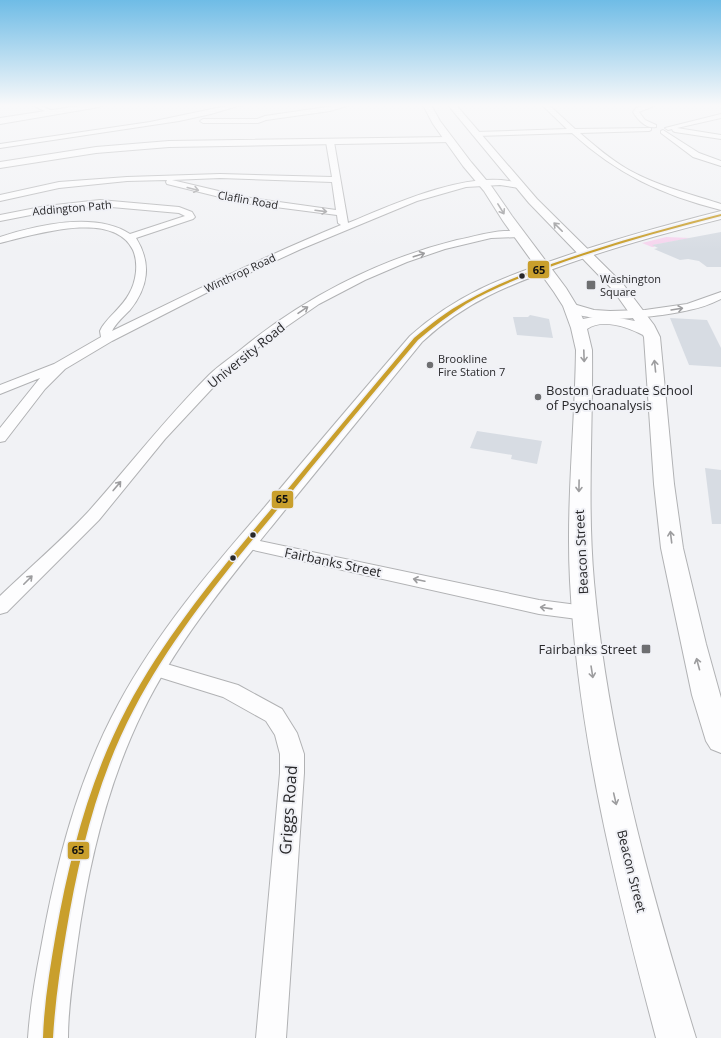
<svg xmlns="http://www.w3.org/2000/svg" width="721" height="1038" font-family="'Open Sans',sans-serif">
	<rect width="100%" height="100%" fill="#f1f2f5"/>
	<polygon fill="#f6d5ee" points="666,237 691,238 653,245 655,247 652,247 642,243"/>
	<g fill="#d7dce3">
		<polygon points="721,232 721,267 707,267 699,261 688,259 680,260 654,249 658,248 652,245"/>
		<polygon points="530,315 549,319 553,338 517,335 513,317 528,317"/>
		<polygon points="670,318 707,320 721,348 721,367 689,365"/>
		<polygon points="477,431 542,441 537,464 511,459 512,455 470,448"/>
		<polygon points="705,468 721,470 721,524 712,524"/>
	</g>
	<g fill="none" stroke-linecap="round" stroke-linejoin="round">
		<defs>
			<g id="street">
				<polygon points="32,105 40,105 56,113 51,114"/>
				<polygon points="231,105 241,105 211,114 179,121 0,148 0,144 150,122"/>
				<polygon points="340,105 350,105 330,111 266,120 258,123 203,123 200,121 203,119 257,119 265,116"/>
				<path d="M542,105H549L575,129L651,128V130L649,131L580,133C595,146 611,160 629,170C658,186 690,194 721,204V210C662,195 617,174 572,133L476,136L472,134L476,132L567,129Z"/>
				<path d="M646,105H656L639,112L645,120L656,125V127C646,129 638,120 633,112L636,108Z"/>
				<polygon points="721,114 721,118 677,128 721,135 721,139 675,132 673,131 672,129 668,130 665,128"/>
				<polygon points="663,130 699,153 721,161 721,166 693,157 661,133 661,131"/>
				<path d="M327,140H333L334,142L348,223C392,205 461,173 509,181C514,182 520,182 523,185L519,188L500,185L466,187L417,201L301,249L206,293L112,341L65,369L45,389L5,441L0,442V428L40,378L0,394V385L54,364L101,337L100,331L102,327C110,315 122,307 129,294C136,282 139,264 133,250C113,209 34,235 0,243V237C36,225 96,211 130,234L185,216L179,213L100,206L46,212L0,221V215L46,206L100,200L179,207L192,212L195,217L193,219L136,238C152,264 148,287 130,310C124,316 116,323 112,331C188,294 263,257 341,225L338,223L337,215L244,203L167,184L166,182L167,180L127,181L59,188L0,201V195L59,182L127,177L220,174L332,177L326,142ZM220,178L332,182L336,210L244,197L172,180Z"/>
				<path d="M504,231H519L524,234L519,237L491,238L445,249L407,262L365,280L319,304L267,340L220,380L165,439L99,520L7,612L0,614V596C29,568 61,541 88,512C129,466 166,418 209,375C218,366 229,359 239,351C302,299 377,260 457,240C473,237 488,232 504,231Z"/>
				<path d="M721,292V299C711,304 700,308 689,310C666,316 580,328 564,306L566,304L570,303L594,310L610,311L645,310L687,304Z"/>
				<polygon points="246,538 539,600 585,606 592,608 595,613 592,618 585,620 539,614 240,547 237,543 240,539"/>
				<polygon points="153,660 238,685 282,709 297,733 304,754 304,773 286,1038 256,1038 280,773 280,754 275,735 266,721 223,697 146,673 143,668 146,663"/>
			</g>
			<g id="secondary">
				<polygon points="85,105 103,105 99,107 0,124 0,118"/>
				<polygon points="449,137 454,140 452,142 169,147 96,153 0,168 0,162 96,147 169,141"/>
				<path d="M721,211V219C669,232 618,246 567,264C511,284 466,301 422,342C372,404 321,465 272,526C225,584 176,644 143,711C107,784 88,866 77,946C73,977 68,1007 68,1038H28C30,1008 35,978 41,948C56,864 78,778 119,703C158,631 211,569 264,508C312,450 361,393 410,336C456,295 501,278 557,259C611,240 666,225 721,211Z"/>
			</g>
			<path id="primary" d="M423,105H431L440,121L471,162L492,187L512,216L566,288L577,306L583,319L603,315L635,321L613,290L529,203L448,105H456L537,199L623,284L654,325L660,337L674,484L683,548L706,644L721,698V753L711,749L706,741L692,695L661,548L654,484L644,337L643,335C628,327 602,318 587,329L592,350C593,427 587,505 594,582C608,738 650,889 696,1038H656C616,888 578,736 570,581C566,504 575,427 576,350L571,328L563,306L554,292L503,221L484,191L463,166L433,124Z"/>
		</defs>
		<use href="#street" stroke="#b1b2b4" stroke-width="2"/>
		<use href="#secondary" stroke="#b1b2b4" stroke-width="2"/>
		<use href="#primary" stroke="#b1b2b4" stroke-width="2"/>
		<use href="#street" fill="#fdfdfe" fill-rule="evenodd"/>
		<use href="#secondary" fill="#fdfdfe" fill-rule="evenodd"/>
		<use href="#primary" fill="#fdfdfe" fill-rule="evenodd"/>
		<defs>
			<path id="bus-1" d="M721,214V216C662,231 604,247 547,268C519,278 491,289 466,304C449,315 433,327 418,340C369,398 320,456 273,515C222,576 171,638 134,709C97,779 79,856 66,933C60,968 55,1003 53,1038H43C44,1003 50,968 56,933C70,855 90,778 127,708C165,637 216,575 268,513C316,455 365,396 414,338C431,324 447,311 466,301C505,279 547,265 590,251C633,237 677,225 721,214Z"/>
		</defs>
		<use href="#bus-1" stroke="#f0f1f6" stroke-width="3"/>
		<use href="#bus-1" fill="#c99f2c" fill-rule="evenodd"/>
	</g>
	<defs><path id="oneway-shaft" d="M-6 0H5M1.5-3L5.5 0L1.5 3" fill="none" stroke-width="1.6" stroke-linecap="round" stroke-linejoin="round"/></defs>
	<g stroke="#9d9d9f">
		<use href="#oneway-shaft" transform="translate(193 189) rotate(14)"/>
		<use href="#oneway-shaft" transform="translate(501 209) rotate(58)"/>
		<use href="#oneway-shaft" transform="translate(321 211) rotate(7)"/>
		<use href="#oneway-shaft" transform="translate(558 227) rotate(-135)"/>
		<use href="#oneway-shaft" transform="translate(419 255) rotate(-18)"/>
		<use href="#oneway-shaft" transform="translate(677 309) rotate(-9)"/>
		<use href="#oneway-shaft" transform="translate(303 310) rotate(-34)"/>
		<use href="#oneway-shaft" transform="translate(584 356) rotate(88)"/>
		<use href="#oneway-shaft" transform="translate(655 366) rotate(-96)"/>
		<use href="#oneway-shaft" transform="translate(117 486) rotate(-50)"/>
		<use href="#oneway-shaft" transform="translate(579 486) rotate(91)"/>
		<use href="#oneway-shaft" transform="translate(671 537) rotate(-97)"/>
		<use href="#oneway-shaft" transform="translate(28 580) rotate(-45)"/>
		<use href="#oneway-shaft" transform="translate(419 580) rotate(-168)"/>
		<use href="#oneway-shaft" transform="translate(546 608) rotate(-172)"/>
		<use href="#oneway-shaft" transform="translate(698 664) rotate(-105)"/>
		<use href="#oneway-shaft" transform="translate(592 672) rotate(81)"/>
		<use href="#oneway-shaft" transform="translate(615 799) rotate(77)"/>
	</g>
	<linearGradient id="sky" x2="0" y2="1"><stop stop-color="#6fbce6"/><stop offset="0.42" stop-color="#f9f9fa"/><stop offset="1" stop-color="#f9f9fa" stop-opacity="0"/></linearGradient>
	<rect width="721" height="250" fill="url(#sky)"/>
	<g fill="#28282a" stroke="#f0f1f6" stroke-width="1.5">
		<circle cx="522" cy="276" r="3.5"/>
		<circle cx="253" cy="535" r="3.5"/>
		<circle cx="233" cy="558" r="3.5"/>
	</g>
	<g fill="#6e6f71" stroke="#f0f1f6" stroke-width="1.5">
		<rect x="586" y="280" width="10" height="10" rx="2"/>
		<circle cx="430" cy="365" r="4"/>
		<circle cx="538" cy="397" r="4"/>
		<rect x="641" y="644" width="10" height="10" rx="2"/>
	</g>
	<g text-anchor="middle" stroke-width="4" stroke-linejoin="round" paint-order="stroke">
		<g font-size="11" fill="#28282a" stroke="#f0f1f6">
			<text transform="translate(248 200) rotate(10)" y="4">Claflin Road</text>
			<text transform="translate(72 208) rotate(-5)" y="4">Addington Path</text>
			<text transform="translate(240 273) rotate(-25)" y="4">Winthrop Road</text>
		</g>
		<g font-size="11" fill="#28282a" stroke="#f0f1f6" text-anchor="start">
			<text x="600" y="283">Washington<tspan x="600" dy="13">Square</tspan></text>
			<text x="438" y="363">Brookline<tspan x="438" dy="13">Fire Station 7</tspan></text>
		</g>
		<g font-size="13" fill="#28282a" stroke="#f0f1f6">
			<text transform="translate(246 355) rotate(-39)" y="5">University Road</text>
			<text transform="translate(581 552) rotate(-93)" y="5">Beacon Street</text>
			<text transform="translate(333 562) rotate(12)" y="5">Fairbanks Street</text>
			<text transform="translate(632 871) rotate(76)" y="5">Beacon Street</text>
		</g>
		<g font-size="13" fill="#28282a" stroke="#f0f1f6" text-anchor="start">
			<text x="546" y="395">Boston Graduate School<tspan x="546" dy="15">of Psychoanalysis</tspan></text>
			<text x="637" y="654" text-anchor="end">Fairbanks Street</text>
		</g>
		<g font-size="16" fill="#28282a" stroke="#f0f1f6">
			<text transform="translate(288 810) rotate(-86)" y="6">Griggs Road</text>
		</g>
	</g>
	<g stroke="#f0f1f6" stroke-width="1.5">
		<rect x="527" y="260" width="23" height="19" rx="4" fill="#c99f2c"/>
		<rect x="271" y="490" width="23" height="19" rx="4" fill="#c99f2c"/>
		<rect x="67" y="841" width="23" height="19" rx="4" fill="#c99f2c"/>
	</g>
	<g font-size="11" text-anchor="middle" font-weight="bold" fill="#111">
		<text x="539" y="274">65</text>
		<text x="282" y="503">65</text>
		<text x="78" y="854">65</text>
	</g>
</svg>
